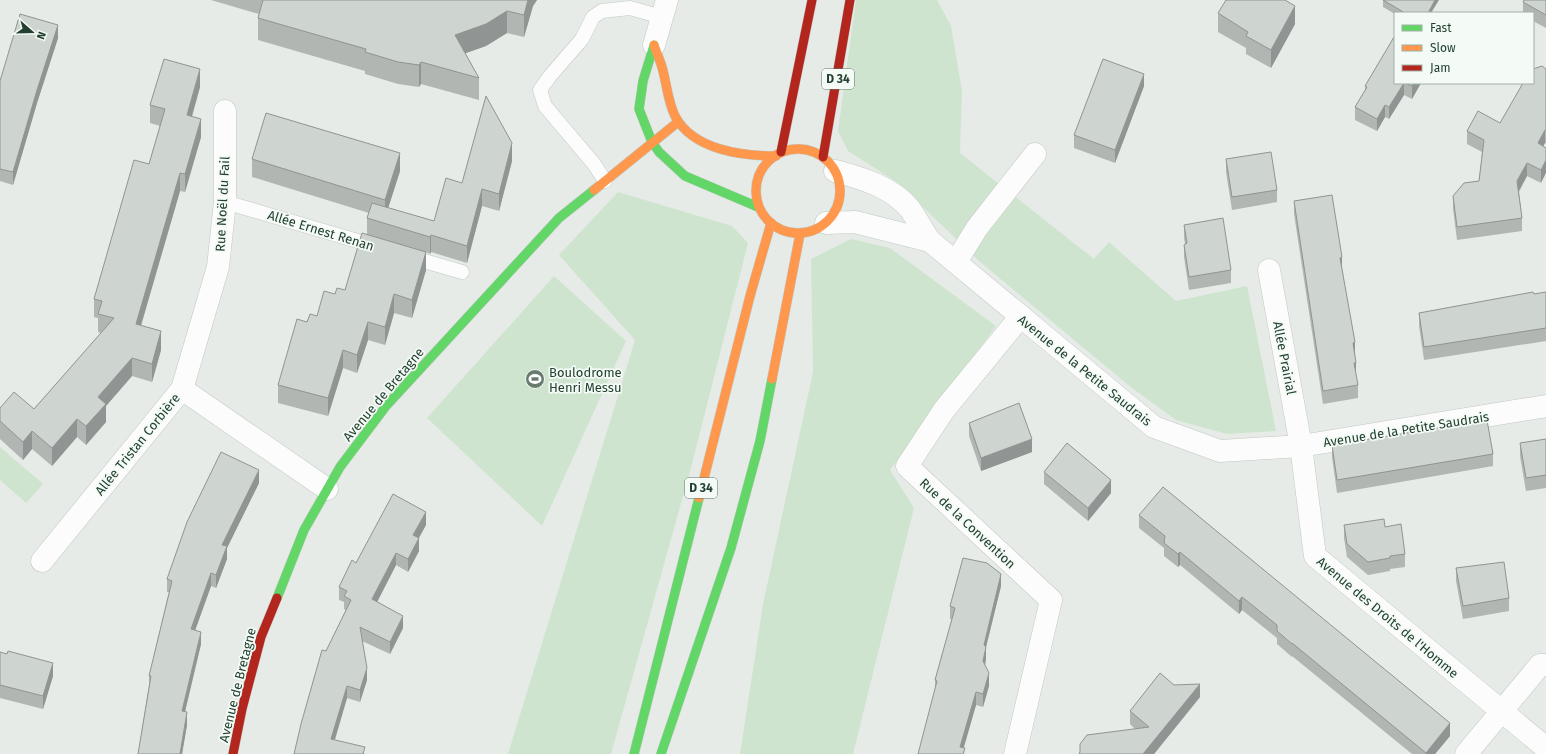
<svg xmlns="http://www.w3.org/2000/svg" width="1546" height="754" font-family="'Fira Sans',sans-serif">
	<rect width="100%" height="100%" fill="#e6ebe7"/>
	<g fill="#cfe4cf">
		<polygon points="856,0 937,0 951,26 962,91 960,153 1094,259 1109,242 1176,301 1247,286 1276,431 1227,434 1176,420 1132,388 980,262 898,183 848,151 838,131"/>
		<polygon points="618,192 732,226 748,243 692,464 611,754 508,754 635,340 559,255"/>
		<polygon points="851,239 890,248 996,326 890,470 914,508 853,754 740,754 763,604 813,372 811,259"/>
		<polygon points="554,276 626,341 542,526 427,418"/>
		<polygon points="0,447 43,484 26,503 0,480"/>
	</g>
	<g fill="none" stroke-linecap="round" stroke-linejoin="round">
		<defs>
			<g id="lane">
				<polyline points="605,181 594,164 545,106 540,90 550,76 582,39 593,17 602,11 630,8 662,17"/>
				<polyline points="225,202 378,247"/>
				<polyline points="407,256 462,272"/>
			</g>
			<g id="street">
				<polyline points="654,45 667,0"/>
				<path d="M835,171C862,178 892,187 910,209C917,219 923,231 930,241L1154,427L1220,451L1301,446L1546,406"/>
				<polyline points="826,223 855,222 930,241"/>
				<polyline points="956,262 977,228 1035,154"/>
				<polyline points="1269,270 1301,446 1315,556 1546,748"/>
				<polyline points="182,389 327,489"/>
				<polyline points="42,561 182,389 218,267 225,202 225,111"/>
				<polyline points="1015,754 1051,600 907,466 944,410 1021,316"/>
				<polyline points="1466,754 1540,665 1546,665"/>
			</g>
			<g id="fast">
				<polyline points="654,45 643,81 639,109 652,142 659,152 685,176 758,207"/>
				<polyline points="277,598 304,530 340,467 386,406 559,218 594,190"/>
				<polyline points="634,754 699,498"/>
				<polyline points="661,754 731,548 760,441 772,379"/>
			</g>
			<g id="slow">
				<path d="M654,45C657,54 661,62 663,71C667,86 668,102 675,116C693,150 742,156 776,156"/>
				<circle cx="798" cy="191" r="42"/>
				<polyline points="594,190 678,122"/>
				<polyline points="772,379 800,234"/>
				<polyline points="699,498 750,296 771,223"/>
			</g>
			<g id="jam">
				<polyline points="781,152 812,0"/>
				<polyline points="823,157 850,0"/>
				<polyline points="233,754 242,709 261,637 277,598"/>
			</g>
		</defs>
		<use href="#lane" stroke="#c3c8c4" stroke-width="15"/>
		<use href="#street" stroke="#c3c8c4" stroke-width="23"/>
		<use href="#fast" stroke="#bfc7c2" stroke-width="10"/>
		<use href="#slow" stroke="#bfc7c2" stroke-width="10"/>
		<use href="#jam" stroke="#bfc7c2" stroke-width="10"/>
		<use href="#lane" stroke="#fbfcfb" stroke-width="14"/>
		<use href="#street" stroke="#fbfcfb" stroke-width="22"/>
		<use href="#fast" stroke="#63d668" stroke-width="9"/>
		<use href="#slow" stroke="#ff974d" stroke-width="9"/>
		<use href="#jam" stroke="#b3261e" stroke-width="9"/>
	</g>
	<g fill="#b1b6b3">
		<polygon points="211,0 537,0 533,6 524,37 507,33 486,46 465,53 479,78 479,100 421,84 419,87 398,84 365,74 365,71 258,40 258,18 259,14"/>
		<polygon points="1383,0 1431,13 1395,13 1395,14 1383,7"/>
		<polygon points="1546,0 1546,28 1533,21 1533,13 1523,13 1523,2"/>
		<polygon points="1218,13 1295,24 1271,68 1246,54 1246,48 1218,32"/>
		<polygon points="58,38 37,103 13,185 0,181 0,81"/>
		<polygon points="1546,69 1546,143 1545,143 1543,146 1541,183 1527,176 1519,192 1522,218 1522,231 1457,240 1453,209 1453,196 1479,181 1482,152 1467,144 1467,131 1500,123"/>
		<polygon points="1395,83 1421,83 1412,99 1404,95 1389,119 1385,117 1377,131 1355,120 1355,107 1365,90 1365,86"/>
		<polygon points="1144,86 1115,163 1074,148 1074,135"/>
		<polygon points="200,87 192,117 201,137 185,192 180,191 141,326 161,350 152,382 132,376 106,406 106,422 86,445 77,437 52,466 32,449 23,460 0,439 0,408 34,409 101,333 98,332 98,318 94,317 94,299 149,164 160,126 150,123 150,105"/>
		<polygon points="252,159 400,171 388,208 434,221 462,183 512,161 499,211 482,206 467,263 431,252 430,254 426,252 426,270 412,318 394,313 385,345 368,340 357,373 343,368 328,416 278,403 278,385 307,322 317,316 335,294 345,290 367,235 367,218 369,213 252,177"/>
		<polygon points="1226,159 1277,190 1277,202 1232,210 1226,172"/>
		<polygon points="1294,201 1342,268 1355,355 1356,375 1358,385 1358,398 1323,404 1294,214"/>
		<polygon points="1184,225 1231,270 1231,283 1189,290 1184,257 1184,245 1185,244 1184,238"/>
		<polygon points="1546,292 1546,341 1424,360 1419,326 1419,313"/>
		<polygon points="969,423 1032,452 981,471 969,436"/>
		<polygon points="1546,439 1546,488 1526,491 1520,456 1520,443"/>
		<polygon points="1332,445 1493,454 1493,466 1337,493 1332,457"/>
		<polygon points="1044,472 1111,493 1088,521 1044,484"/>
		<polygon points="259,483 227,548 227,559 216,588 211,586 195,630 201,644 185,712 187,725 182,754 138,754 149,685 149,676 169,592 167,592 167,579"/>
		<polygon points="1139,515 1450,736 1435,754 1412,754 1292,656 1292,657 1277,644 1277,638 1242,610 1239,614 1180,565 1178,567 1164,556 1164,548 1139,528"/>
		<polygon points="426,525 419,538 419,551 408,572 396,565 377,602 403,628 390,654 362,641 367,680 360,702 347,698 335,740 365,754 294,754 326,651 346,610 344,609 344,602 339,600 339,587 356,563"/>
		<polygon points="1344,525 1385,527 1405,554 1405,567 1390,569 1390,571 1368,575 1347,557 1344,538"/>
		<polygon points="1456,568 1509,598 1509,611 1463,619 1456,581"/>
		<polygon points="1001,586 986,647 986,659 985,666 989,686 983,707 976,705 963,748 965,754 935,688 935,680 952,619 950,619 950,606"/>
		<polygon points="0,652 53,676 43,709 0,698"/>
		<polygon points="1174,685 1200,697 1154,754 1080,753 1080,744 1135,729 1130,724 1130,711"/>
	</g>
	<g fill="#909492">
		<polygon points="528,0 537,0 533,6 524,37 524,15"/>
		<polygon points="1435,0 1439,0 1431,13 1428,13"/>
		<polygon points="1295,6 1295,24 1271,68 1271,50"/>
		<polygon points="507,11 507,33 486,46 455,57 455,35"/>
		<polygon points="58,25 58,38 37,103 13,185 13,172 37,90"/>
		<polygon points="421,62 421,84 419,87 419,65"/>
		<polygon points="200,69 200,87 187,133 187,115"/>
		<polygon points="1144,74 1144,86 1115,163 1115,150"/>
		<polygon points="1404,83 1404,95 1389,119 1389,107"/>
		<polygon points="1414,83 1421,83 1412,99 1412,86"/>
		<polygon points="1385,105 1385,117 1377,131 1377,119"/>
		<polygon points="201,119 201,137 185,192 185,174"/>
		<polygon points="1545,130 1545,143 1538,156 1538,143"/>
		<polygon points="512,143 512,161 499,211 499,194"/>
		<polygon points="400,153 400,171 385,218 385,200"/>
		<polygon points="1546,160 1546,173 1541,183 1541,170"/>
		<polygon points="1527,163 1527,176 1517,194 1517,181"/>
		<polygon points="180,173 180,191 136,342 136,324"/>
		<polygon points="482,189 482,206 467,263 467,246"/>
		<polygon points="431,235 431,252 430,254 430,237"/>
		<polygon points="426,252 426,270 412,318 412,300"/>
		<polygon points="1342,257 1342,270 1340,258"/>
		<polygon points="394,294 394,313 385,345 385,327"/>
		<polygon points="368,322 368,340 357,373 357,355"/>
		<polygon points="161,331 161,350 152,382 152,364"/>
		<polygon points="1355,342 1355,355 1353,356 1353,343"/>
		<polygon points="343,350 343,368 328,416 328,398"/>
		<polygon points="132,358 132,376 106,406 106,422 86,445 86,426 98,397"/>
		<polygon points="1354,363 1356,363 1356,375"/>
		<polygon points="77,419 77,437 52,466 52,448"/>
		<polygon points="32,431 32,449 23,460 23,442"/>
		<polygon points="1032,439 1032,452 981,471 981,458"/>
		<polygon points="259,470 259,483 227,548 227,559 216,588 216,575 222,545"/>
		<polygon points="1111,480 1111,493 1088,521 1088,508"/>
		<polygon points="426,512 426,525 413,548 413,535"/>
		<polygon points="419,538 419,551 408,572 408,559"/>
		<polygon points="1180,552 1180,565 1178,567 1178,554"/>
		<polygon points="396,553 396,565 372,612 372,599"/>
		<polygon points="211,573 211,586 191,642 191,629"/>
		<polygon points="1001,574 1001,586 986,647 986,659 983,674 983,661 984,645"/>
		<polygon points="1242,597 1242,610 1239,614 1239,601"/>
		<polygon points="403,616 403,628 390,654 390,642"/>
		<polygon points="201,632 201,644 182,724 182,711"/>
		<polygon points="53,663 53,676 43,709 43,696"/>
		<polygon points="367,668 367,680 360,702 360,690"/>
		<polygon points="989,673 989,686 983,707 983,694"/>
		<polygon points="1200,684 1200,697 1154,754 1143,754"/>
		<polygon points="347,686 347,698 331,752 331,739"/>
		<polygon points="976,692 976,705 962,754 960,747"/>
		<polygon points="187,712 187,725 182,754 180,754"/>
		<polygon points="1450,723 1450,736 1435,754 1426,754 1426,753"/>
	</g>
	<g fill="#ced4d0" stroke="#909492">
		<polygon points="263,0 528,0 524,15 507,11 486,24 455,35 479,78 421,62 419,65 398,62 365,52 366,49 258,18"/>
		<polygon points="1226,0 1285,0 1295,6 1271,50 1246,36 1248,32 1218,13"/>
		<polygon points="1383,0 1435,0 1428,13 1405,13"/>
		<polygon points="1524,0 1546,0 1546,15 1523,2"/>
		<polygon points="20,14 58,25 37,90 13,172 0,169 0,81"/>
		<polygon points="1394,37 1395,38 1395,83 1404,83 1389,107 1385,105 1377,119 1355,107 1367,87 1365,86"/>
		<polygon points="164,59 200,69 187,115 201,119 185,174 180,173 136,324 161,331 152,364 132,358 98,397 106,404 86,426 77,419 52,448 32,431 23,442 0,421 0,408 14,392 34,409 114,318 98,314 102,301 94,299 134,160 149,164 165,109 150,105"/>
		<polygon points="1103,59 1144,74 1115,150 1074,135"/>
		<polygon points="1542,66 1546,69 1546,130 1545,130 1538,143 1546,148 1546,160 1541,170 1527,163 1517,181 1522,218 1457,227 1453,196 1464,183 1479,181 1484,140 1467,131 1478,111 1500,123 1523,83 1533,83 1533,69"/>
		<polygon points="1405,83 1414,83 1412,86"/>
		<polygon points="486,96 512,143 499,194 482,189 467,246 431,235 430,237 367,218 372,203 434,221 446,178 462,183"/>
		<polygon points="266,113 400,153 385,200 252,159"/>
		<polygon points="1271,152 1277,190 1232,197 1226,159"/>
		<polygon points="1332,195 1342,257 1340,258 1355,342 1353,343 1356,363 1354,363 1358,385 1323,391 1294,201"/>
		<polygon points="1223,218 1231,270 1189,277 1184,245 1187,243 1184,225"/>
		<polygon points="362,233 426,252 412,300 394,294 385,327 368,322 357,355 343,350 328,398 278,385 297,319 307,322 310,314 317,316 324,291 335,294 337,288 345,290"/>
		<polygon points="1533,292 1534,294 1546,292 1546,328 1424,347 1419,313"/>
		<polygon points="1019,403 1032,439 981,458 969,423"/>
		<polygon points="1487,420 1493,454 1337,480 1332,445"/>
		<polygon points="1546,439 1546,475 1526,478 1520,443"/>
		<polygon points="1067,443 1111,480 1088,508 1044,472"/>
		<polygon points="221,452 259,470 222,545 227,546 216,575 211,573 191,629 201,632 182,711 187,712 180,754 138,754 151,676 149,676 172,581 167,579 187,522"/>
		<polygon points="1163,487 1450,723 1426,753 1292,643 1292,644 1277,631 1277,625 1242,597 1239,601 1180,552 1178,554 1164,543 1165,536 1139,515"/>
		<polygon points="393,494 426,512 413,535 419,538 408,559 396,553 372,599 403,616 390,642 360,627 367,668 360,690 347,686 331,739 365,747 363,754 294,754 301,724 322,650 326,651 351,600 344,596 347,591 339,587 352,560 356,563"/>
		<polygon points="1384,519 1385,527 1401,524 1405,554 1390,556 1390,558 1368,562 1347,544 1344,525"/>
		<polygon points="963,558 987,563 1001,574 984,645 986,647 983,661 989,673 983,694 976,692 960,747 965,748 963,754 918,754 937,681 935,680 955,608 950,606"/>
		<polygon points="1504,562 1509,598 1463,606 1456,568"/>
		<polygon points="8,651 53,663 43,696 0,685 0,652 7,654"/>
		<polygon points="1160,673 1174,685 1200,684 1143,754 1079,754 1080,752 1080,744 1087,735 1149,727 1130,711"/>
	</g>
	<defs>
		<symbol id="stadium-disc" viewBox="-11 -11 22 22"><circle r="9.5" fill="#677c6f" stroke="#f4faf5"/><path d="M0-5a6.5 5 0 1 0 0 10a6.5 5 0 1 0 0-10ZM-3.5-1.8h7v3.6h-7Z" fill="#fff"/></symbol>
	</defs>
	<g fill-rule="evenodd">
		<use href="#stadium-disc" x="524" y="368" width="22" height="22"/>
	</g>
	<g text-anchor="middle" stroke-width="3.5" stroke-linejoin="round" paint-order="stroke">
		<g fill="#f4faf5" stroke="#61786a" stroke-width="1">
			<rect x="822" y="69" width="32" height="20" rx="3"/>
			<rect x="685" y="478" width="32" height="20" rx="3"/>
		</g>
		<g font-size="12" font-weight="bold" fill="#22402f">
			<text x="838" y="83">D 34</text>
			<text x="701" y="492">D 34</text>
		</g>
		<g font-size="13" fill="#22402f" stroke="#f4faf5">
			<text transform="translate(222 204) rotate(-87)" y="5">Rue Noël du Fail</text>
			<text transform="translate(321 230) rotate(17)" y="5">Allée Ernest Renan</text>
			<text transform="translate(1285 358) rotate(79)" y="5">Allée Prairial</text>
			<text transform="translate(1085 370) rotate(39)" y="5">Avenue de la Petite Saudrais</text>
			<text transform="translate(383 394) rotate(-50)" y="5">Avenue de Bretagne</text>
			<text transform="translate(1406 429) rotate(-9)" y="5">Avenue de la Petite Saudrais</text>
			<text transform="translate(137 444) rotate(-51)" y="5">Allée Tristan Corbière</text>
			<text transform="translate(968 523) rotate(43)" y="5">Rue de la Convention</text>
			<text transform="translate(1388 617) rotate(40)" y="5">Avenue des Droits de l'Homme</text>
			<text transform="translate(237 685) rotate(-76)" y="5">Avenue de Bretagne</text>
		</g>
		<g font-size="13" fill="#22402f" stroke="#f4faf5" text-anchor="start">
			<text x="549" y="377">Boulodrome<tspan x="549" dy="15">Henri Messu</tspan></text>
		</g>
	</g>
	<rect x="1394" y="12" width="140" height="72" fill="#f4faf5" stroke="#a0b0a6"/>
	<rect x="1402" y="25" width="20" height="6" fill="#63d668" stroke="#a0b0a6"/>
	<text x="1430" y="32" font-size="12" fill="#22402f">Fast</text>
	<rect x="1402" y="45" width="20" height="6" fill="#ff974d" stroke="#a0b0a6"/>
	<text x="1430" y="52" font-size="12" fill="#22402f">Slow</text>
	<rect x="1402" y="65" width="20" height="6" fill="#b3261e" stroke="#a0b0a6"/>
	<text x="1430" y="72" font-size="12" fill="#22402f">Jam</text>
	<g transform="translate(32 32) rotate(110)" stroke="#f4faf5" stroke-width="3" paint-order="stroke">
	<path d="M0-3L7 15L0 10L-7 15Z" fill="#22402f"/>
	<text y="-6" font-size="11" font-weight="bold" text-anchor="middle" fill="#22402f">N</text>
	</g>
</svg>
